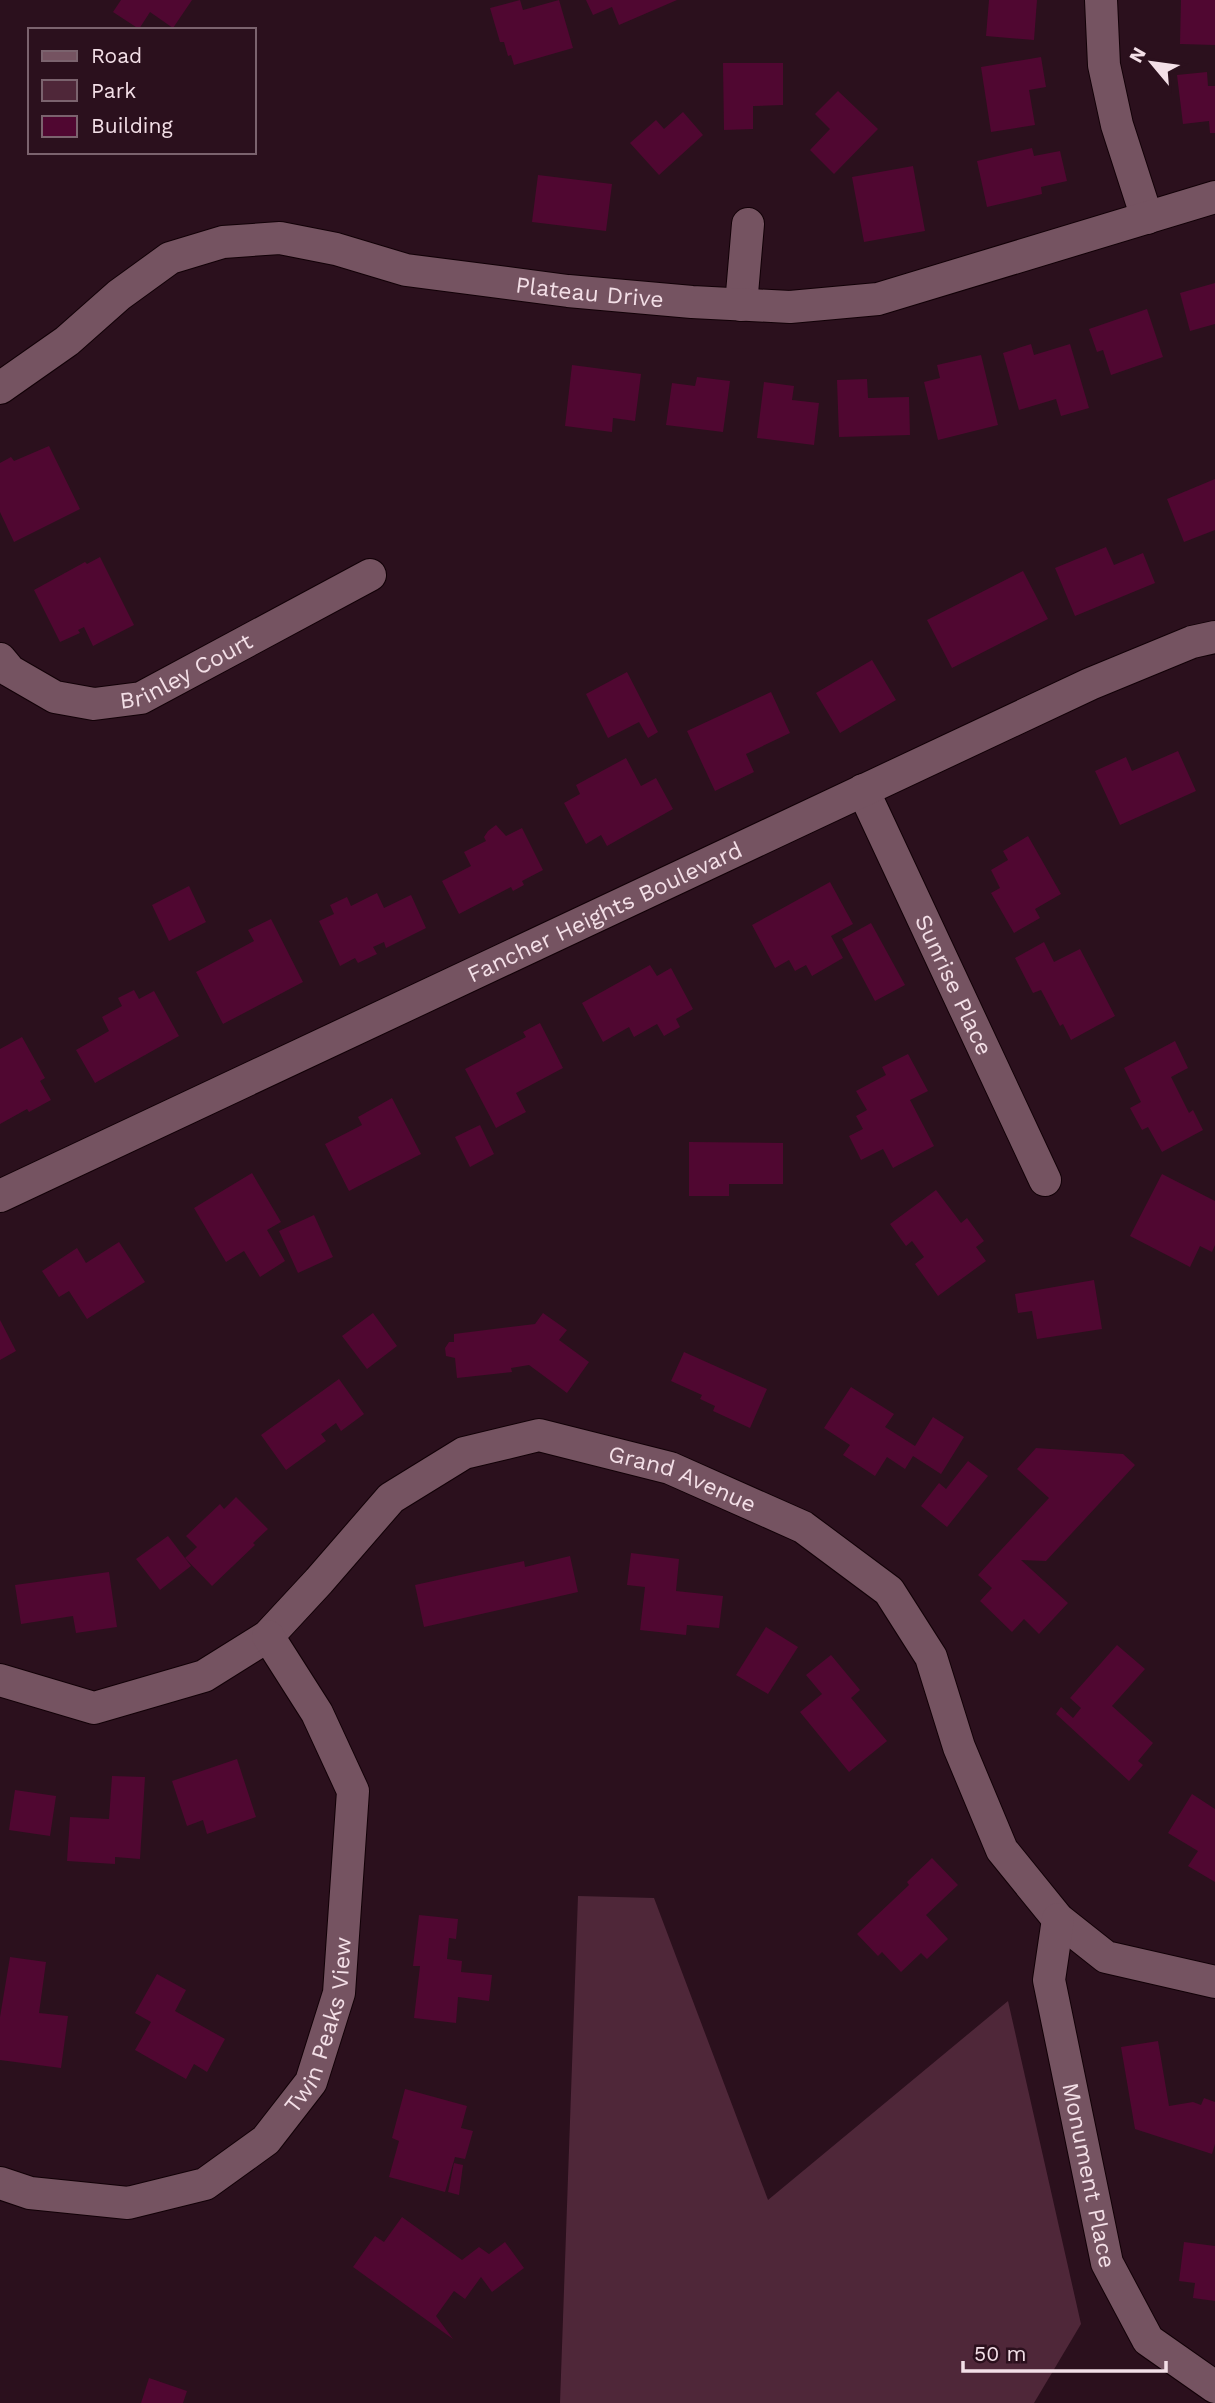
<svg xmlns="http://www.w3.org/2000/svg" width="1215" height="2403" font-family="'Work Sans',sans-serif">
	<rect width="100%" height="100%" fill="#2b101d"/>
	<polygon fill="#4f2739" points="578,1896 654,1898 768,2200 1008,2001 1081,2324 1034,2403 560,2403"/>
	<g fill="#500731">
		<polygon points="121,0 192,0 173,28 150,12 139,29 113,12"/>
		<polygon points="520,0 523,10 559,0 573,48 514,65 511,55 508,56 504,42 500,42 490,8"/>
		<polygon points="586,0 677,0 619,25 612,7 593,15"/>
		<polygon points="989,0 1037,0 1034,40 986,36"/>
		<polygon points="1181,0 1215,0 1215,45 1180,44"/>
		<polygon points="1041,57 1046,87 1029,90 1035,125 991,132 981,67"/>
		<polygon points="723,63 783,63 783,105 753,106 753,129 724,130"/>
		<polygon points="1207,72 1208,86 1215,86 1215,133 1210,133 1209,121 1183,124 1177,75"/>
		<polygon points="838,91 878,129 834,174 810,150 830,129 815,114"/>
		<polygon points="683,112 703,135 659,175 630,143 656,120 664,129"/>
		<polygon points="1032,148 1034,156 1060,151 1067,181 1041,187 1042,194 987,207 977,161"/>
		<polygon points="913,166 925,231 864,242 852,177"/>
		<polygon points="538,175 612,184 606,231 532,222"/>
		<polygon points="1215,283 1215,324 1190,331 1180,293"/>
		<polygon points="1147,309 1163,357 1111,375 1103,350 1097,352 1089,329"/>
		<polygon points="1031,344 1034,355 1070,344 1089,408 1061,416 1056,399 1019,410 1003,353"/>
		<polygon points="981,355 998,425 938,440 924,382 940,378 937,365"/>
		<polygon points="572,365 641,374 635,421 613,418 612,432 565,426"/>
		<polygon points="697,377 730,381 723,432 666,425 672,383 695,386"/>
		<polygon points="867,379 868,398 909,397 910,435 839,437 837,380"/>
		<polygon points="764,382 794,386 792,400 819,403 814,445 757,438"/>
		<polygon points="49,446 80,509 14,542 0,512 0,463 11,457 14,461"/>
		<polygon points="1215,479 1215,530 1184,542 1167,499"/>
		<polygon points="1106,547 1114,565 1143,553 1155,583 1075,616 1055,568"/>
		<polygon points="100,557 134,625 93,646 84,627 78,630 80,633 60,642 34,590 85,562 87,564"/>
		<polygon points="1023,571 1048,619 952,668 927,620"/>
		<polygon points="872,660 896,700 840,733 816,693"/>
		<polygon points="627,672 658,732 648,738 639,722 608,738 586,694"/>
		<polygon points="771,692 790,733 746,754 754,772 715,791 687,731"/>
		<polygon points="1178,751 1196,791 1120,825 1095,771 1126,757 1132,771"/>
		<polygon points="626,758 641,786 656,778 673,809 607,846 601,835 586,844 564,803 580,794 576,785"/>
		<polygon points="496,825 506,836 522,828 543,870 522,881 524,885 513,891 511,887 459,914 442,881 471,866 464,852 486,841 484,837 488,831"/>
		<polygon points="1028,836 1061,894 1035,909 1040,918 1014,933 991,893 1000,888 991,870 1008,860 1003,851"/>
		<polygon points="830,882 853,924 831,936 843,958 812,976 806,965 795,971 789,960 775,968 752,925"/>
		<polygon points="189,886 206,922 169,941 152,905"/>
		<polygon points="377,893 384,908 411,895 426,928 386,948 384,942 373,947 377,954 358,963 355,958 340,966 319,921 334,914 330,905 347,897 351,906"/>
		<polygon points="271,919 303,982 223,1024 196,972 254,941 248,930"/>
		<polygon points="871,923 905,985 875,1001 842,939"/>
		<polygon points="1044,942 1054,962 1080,949 1115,1016 1071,1040 1063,1024 1060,1026 1041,990 1033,993 1015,958"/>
		<polygon points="650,965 657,976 671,968 693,1009 676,1019 680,1027 664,1036 657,1024 634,1037 629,1027 603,1042 582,1003"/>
		<polygon points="134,990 139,999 154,991 179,1036 95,1083 76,1050 109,1031 102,1017 122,1006 118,998"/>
		<polygon points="540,1023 563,1068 516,1093 526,1112 496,1128 465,1069 526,1037 523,1032"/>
		<polygon points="22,1037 45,1078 40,1081 51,1100 29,1112 27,1109 0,1124 0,1049"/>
		<polygon points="1175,1041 1188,1068 1171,1077 1189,1113 1193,1110 1203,1130 1162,1152 1148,1127 1142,1130 1130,1108 1141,1102 1124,1068"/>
		<polygon points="908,1054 928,1091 910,1100 934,1146 893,1168 883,1149 861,1160 849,1136 863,1129 856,1116 867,1110 856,1091 886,1075 882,1067"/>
		<polygon points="392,1098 421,1154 349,1191 325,1144 362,1125 358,1117"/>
		<polygon points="480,1125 494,1154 470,1167 455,1137"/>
		<polygon points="689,1142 783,1143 783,1184 729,1184 729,1196 689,1196"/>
		<polygon points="252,1173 281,1222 267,1230 285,1261 260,1277 244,1251 226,1262 194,1208"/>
		<polygon points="1162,1174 1215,1201 1215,1245 1212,1252 1200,1246 1190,1267 1130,1236"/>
		<polygon points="936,1190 961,1223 967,1218 984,1241 976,1247 986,1261 938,1296 915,1264 924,1257 912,1241 906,1246 890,1224"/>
		<polygon points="314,1215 333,1257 298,1273 279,1231"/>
		<polygon points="119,1242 145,1282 87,1319 69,1291 59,1297 42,1271 77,1248 86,1263"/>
		<polygon points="1094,1280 1102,1329 1037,1339 1032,1311 1018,1313 1015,1294"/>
		<polygon points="373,1313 397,1346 367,1369 342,1336"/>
		<polygon points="543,1313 567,1330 559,1340 589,1362 567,1393 529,1365 511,1368 512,1372 457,1378 455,1358 446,1356 445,1348 449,1342 454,1342 454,1334 535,1324"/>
		<polygon points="0,1320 16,1351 0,1360"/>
		<polygon points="684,1352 767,1389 750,1428 713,1411 715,1406 700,1399 702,1395 671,1381"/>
		<polygon points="339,1379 364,1414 341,1431 336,1423 321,1434 326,1441 286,1470 261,1435"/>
		<polygon points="851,1387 894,1414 885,1427 915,1446 933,1417 964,1437 941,1474 913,1456 905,1469 887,1457 875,1476 843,1455 850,1445 824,1428"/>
		<polygon points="1036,1448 1123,1454 1135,1465 1046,1561 1021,1560 1068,1603 1039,1634 1024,1619 1012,1632 980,1601 992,1588 978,1575 1049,1498 1017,1469"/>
		<polygon points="968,1461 988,1476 947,1527 921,1506 939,1483 946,1489"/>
		<polygon points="236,1497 268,1529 253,1543 255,1545 212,1586 185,1558 197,1547 186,1536 220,1504 224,1509"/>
		<polygon points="168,1536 191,1566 160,1590 136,1559"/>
		<polygon points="631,1553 679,1559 676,1591 723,1596 719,1628 687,1625 686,1635 640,1630 645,1587 627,1585"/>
		<polygon points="570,1556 578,1592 424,1627 415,1585 524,1561 525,1567"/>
		<polygon points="109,1572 117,1627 76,1633 73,1616 21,1624 15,1585"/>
		<polygon points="766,1627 798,1647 768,1694 736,1675"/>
		<polygon points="1117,1645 1145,1669 1112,1706 1153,1743 1138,1761 1143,1765 1129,1781 1056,1714 1061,1707 1073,1718 1081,1708 1070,1698"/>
		<polygon points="831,1655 860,1690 851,1698 887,1741 849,1772 800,1712 822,1694 806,1675"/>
		<polygon points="237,1759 256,1817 207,1834 203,1820 187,1826 172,1781"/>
		<polygon points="112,1776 145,1777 140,1859 115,1857 115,1864 67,1861 70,1817 109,1819"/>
		<polygon points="15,1790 56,1796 50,1836 9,1830"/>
		<polygon points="1192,1794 1215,1809 1215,1882 1188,1866 1198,1851 1168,1833"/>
		<polygon points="932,1858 958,1885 926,1915 948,1939 927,1959 921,1953 901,1972 882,1952 878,1956 857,1934 909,1885 907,1882"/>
		<polygon points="419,1915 458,1919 456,1939 449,1938 447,1959 462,1961 461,1972 492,1975 489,2001 458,1997 456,2023 414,2018 420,1966 413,1966"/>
		<polygon points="10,1957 46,1962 39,2013 68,2016 61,2068 0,2060 0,2017"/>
		<polygon points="157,1974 186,1990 175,2011 225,2039 207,2072 194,2064 186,2079 135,2050 151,2022 135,2013"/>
		<polygon points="1158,2041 1169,2106 1193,2102 1201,2105 1204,2098 1215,2102 1215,2144 1212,2154 1135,2129 1121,2047"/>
		<polygon points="405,2089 467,2106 461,2128 473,2131 465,2159 455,2157 445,2192 389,2177 399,2141 392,2138"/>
		<polygon points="454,2163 463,2165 459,2195 448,2192"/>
		<polygon points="402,2217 462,2260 479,2247 489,2254 505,2242 524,2268 492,2292 481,2277 465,2299 454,2291 436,2316 453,2339 353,2267 375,2236 384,2242"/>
		<polygon points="1184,2242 1215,2246 1215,2301 1193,2298 1195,2283 1179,2281"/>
		<polygon points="149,2378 187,2391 183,2403 141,2403"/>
	</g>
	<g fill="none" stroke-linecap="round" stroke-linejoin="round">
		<defs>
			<g id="minor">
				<polyline points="1101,0 1104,65 1117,125 1147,218"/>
				<polyline points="741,305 748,224"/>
				<path id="s1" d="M0,388L67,341L119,295L170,258L223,242L280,238L336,249L406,270L568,291L692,302L790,307L878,299L1215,197"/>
				<path id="s2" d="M0,659L10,671L55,697L94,704L141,698L370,575"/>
				<path id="s3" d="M863,790L1045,1180"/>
				<path id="s4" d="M0,1196L1090,684L1192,642L1215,637"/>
				<path id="s5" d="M0,1680L94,1708L204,1676L268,1636L319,1581L391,1498L464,1453L539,1435L670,1468L803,1527L889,1591L931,1657L959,1747L1002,1850L1058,1919L1106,1957L1215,1982"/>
				<path id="s6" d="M1058,1919L1049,1980L1107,2263L1148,2340L1215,2387"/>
				<path id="s7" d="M0,2183L30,2193L128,2203L205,2184L266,2140L311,2082L339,1993L353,1791L317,1713L268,1636"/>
			</g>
		</defs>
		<use href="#minor" stroke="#120007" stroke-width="34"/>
		<use href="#minor" stroke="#755361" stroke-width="32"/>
	</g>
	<g text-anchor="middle" stroke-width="7" stroke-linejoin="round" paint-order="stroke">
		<g font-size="23" fill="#f3dfe7" stroke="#2b101d">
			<text dy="8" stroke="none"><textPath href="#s1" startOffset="642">Plateau Drive</textPath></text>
			<text dy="8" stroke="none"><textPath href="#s2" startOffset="206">Brinley Court</textPath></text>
			<text dy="8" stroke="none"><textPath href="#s4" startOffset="668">Fancher Heights Boulevard</textPath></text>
			<text dy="8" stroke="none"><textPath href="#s3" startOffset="215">Sunrise Place</textPath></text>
			<text dy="8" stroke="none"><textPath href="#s5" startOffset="786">Grand Avenue</textPath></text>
			<text dy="8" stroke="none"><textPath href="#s7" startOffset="415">Twin Peaks View</textPath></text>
			<text dy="8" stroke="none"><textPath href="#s6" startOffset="261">Monument Place</textPath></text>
		</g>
	</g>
	<rect x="28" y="28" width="228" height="126" fill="#2b101d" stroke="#7b636e" stroke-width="2"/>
	<rect x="42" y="51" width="35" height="10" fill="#755361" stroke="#7b636e" stroke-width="2"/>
	<text x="91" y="63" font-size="21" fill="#f3dfe7">Road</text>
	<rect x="42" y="80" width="35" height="21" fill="#4f2739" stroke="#7b636e" stroke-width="2"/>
	<text x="91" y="98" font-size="21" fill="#f3dfe7">Park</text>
	<rect x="42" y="116" width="35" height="21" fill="#500731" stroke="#7b636e" stroke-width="2"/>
	<text x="91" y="133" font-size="21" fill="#f3dfe7">Building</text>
	<g transform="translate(1152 63) rotate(299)" stroke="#2b101d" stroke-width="5" paint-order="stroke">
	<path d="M0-5L12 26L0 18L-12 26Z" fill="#f3dfe7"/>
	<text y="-10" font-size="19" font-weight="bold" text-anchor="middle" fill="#f3dfe7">N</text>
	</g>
	<path d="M963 2361v10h203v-10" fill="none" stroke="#f3dfe7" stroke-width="3.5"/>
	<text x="974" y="2361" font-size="21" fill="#f3dfe7" stroke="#2b101d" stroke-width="5" paint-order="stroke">50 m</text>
</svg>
